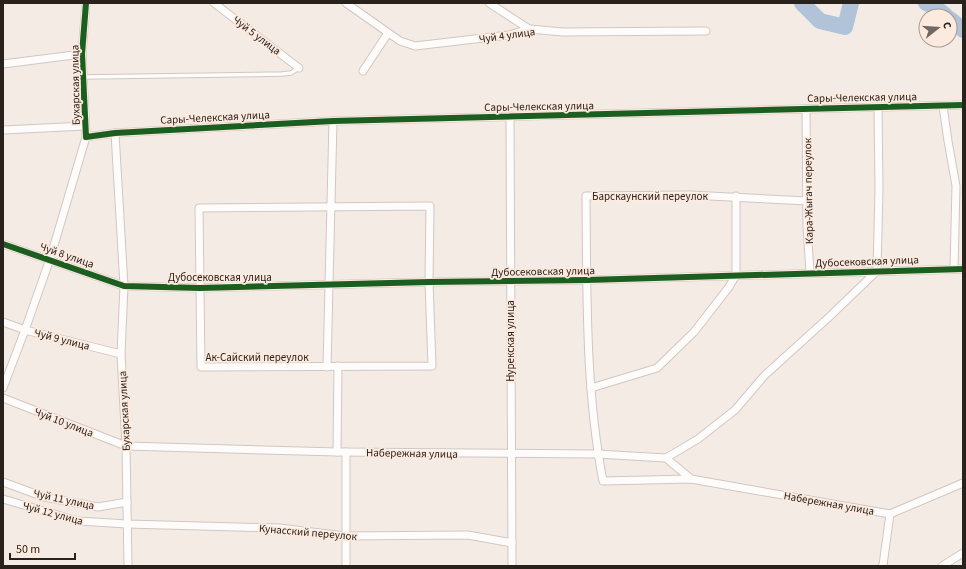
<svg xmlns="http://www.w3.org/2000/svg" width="966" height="569" font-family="'Source Sans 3',sans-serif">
	<rect width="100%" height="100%" fill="#f5ebe5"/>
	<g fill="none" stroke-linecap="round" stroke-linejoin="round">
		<g stroke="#b1c3d8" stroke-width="16">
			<polyline points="802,3 820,21 845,27 851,3"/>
			<polyline points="926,3 935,7 946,16"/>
			<polyline points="950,19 963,30"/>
		</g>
		<defs>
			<polyline id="service" points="83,77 282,74 291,73 299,68"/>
			<g id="minor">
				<polyline points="86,3 82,54 86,137 115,133 333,121 963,105"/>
				<polyline points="214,3 299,68"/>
				<polyline points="346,3 400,41 415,46 509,35 529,29 563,32 706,31"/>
				<polyline points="489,3 529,29"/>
				<polyline points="3,64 82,54"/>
				<polyline points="363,71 388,33"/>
				<polyline points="943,106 948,141 956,186 954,269"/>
				<polyline points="806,109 807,226 810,273"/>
				<polyline points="510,116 512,566"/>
				<polyline points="3,130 85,126"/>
				<polyline points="115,133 124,286 121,354 126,446 128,566"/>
				<path d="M807,201L690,195L586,196C587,291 585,388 603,481L691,479L890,514L963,483"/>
				<polygon points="430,206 429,282 432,366 201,367 199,208"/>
				<polyline points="3,244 124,286 200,288 429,282 587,280 963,269"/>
				<polyline points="3,322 25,330 121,354"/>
				<polyline points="327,367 333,121"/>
				<polyline points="3,388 25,330 50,259 86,137"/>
				<polyline points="591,388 657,368 694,332 729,287 736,275 736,196"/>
				<polyline points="3,398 126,446 337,452 597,454 666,458 691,479"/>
				<polyline points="337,452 338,366"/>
				<polyline points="666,458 698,439 735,410 764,376 828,318 877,271 879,189 878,107"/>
				<polyline points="3,482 44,497 98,507 127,502"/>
				<polyline points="3,499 78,521 127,524 279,528 345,536 468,535 512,543"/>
				<polyline points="346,566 346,452"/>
				<polyline points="882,566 883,565 890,514"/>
				<polyline points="942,566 963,553"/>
			</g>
		</defs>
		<use href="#service" stroke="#d0c7c2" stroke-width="5.5"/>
		<use href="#minor" stroke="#d0c7c2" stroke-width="9"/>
		<use href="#service" stroke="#fefcfb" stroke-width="3.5"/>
		<use href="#minor" stroke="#fefcfb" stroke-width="7"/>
		<defs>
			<g id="cycleway">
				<polyline points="86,3 82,54 86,137 115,133 333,121 963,105"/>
				<polyline points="3,244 124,286 200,288 429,282 587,280 963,269"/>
			</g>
		</defs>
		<use href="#cycleway" stroke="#fceade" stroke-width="8"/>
		<use href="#cycleway" stroke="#1b5e20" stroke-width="6"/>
	</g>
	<g text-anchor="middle" stroke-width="3.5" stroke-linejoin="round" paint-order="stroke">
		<g font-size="11" fill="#29211b" stroke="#fceade">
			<text transform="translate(257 35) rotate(37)" y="4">Чуй 5 улица</text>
			<text transform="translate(507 35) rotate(-8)" y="4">Чуй 4 улица</text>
			<text transform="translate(75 85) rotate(-91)" y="4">Бухарская улица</text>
			<text transform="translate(862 97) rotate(-1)" y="4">Сары-Челекская улица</text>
			<text transform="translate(539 106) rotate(-1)" y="4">Сары-Челекская улица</text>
			<text transform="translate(215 117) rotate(-3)" y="4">Сары-Челекская улица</text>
			<text transform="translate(808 191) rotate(-91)" y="4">Кара-Жыгач переулок</text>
			<text x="650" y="200">Барскаунский переулок</text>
			<text transform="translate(67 255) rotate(19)" y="4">Чуй 8 улица</text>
			<text transform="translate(867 261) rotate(-2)" y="4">Дубосековская улица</text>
			<text transform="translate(543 271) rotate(-1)" y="4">Дубосековская улица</text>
			<text x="220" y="281">Дубосековская улица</text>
			<text transform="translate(62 339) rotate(14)" y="4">Чуй 9 улица</text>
			<text transform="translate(510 341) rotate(-90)" y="4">Нурекская улица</text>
			<text x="257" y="361">Ак-Сайский переулок</text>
			<text transform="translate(124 411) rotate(-93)" y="4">Бухарская улица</text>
			<text transform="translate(64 422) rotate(21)" y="4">Чуй 10 улица</text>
			<text transform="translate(412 453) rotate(1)" y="4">Набережная улица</text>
			<text transform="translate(64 499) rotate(12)" y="4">Чуй 11 улица</text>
			<text transform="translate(829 503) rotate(10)" y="4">Набережная улица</text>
			<text transform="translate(53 513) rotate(15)" y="4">Чуй 12 улица</text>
			<text transform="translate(308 532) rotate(5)" y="4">Кунасский переулок</text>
		</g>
	</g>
	<rect width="966" height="569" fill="none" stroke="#29211b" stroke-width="8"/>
	<g transform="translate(938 28) rotate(73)"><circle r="19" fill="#fceade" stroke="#a89a90"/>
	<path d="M0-3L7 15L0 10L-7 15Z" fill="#706862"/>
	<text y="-6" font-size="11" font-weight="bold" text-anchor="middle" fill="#29211b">С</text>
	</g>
	<path d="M10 553v6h65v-6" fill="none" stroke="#29211b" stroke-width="2"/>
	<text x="16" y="553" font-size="12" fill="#29211b" stroke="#fceade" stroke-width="3" paint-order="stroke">50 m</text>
</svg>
